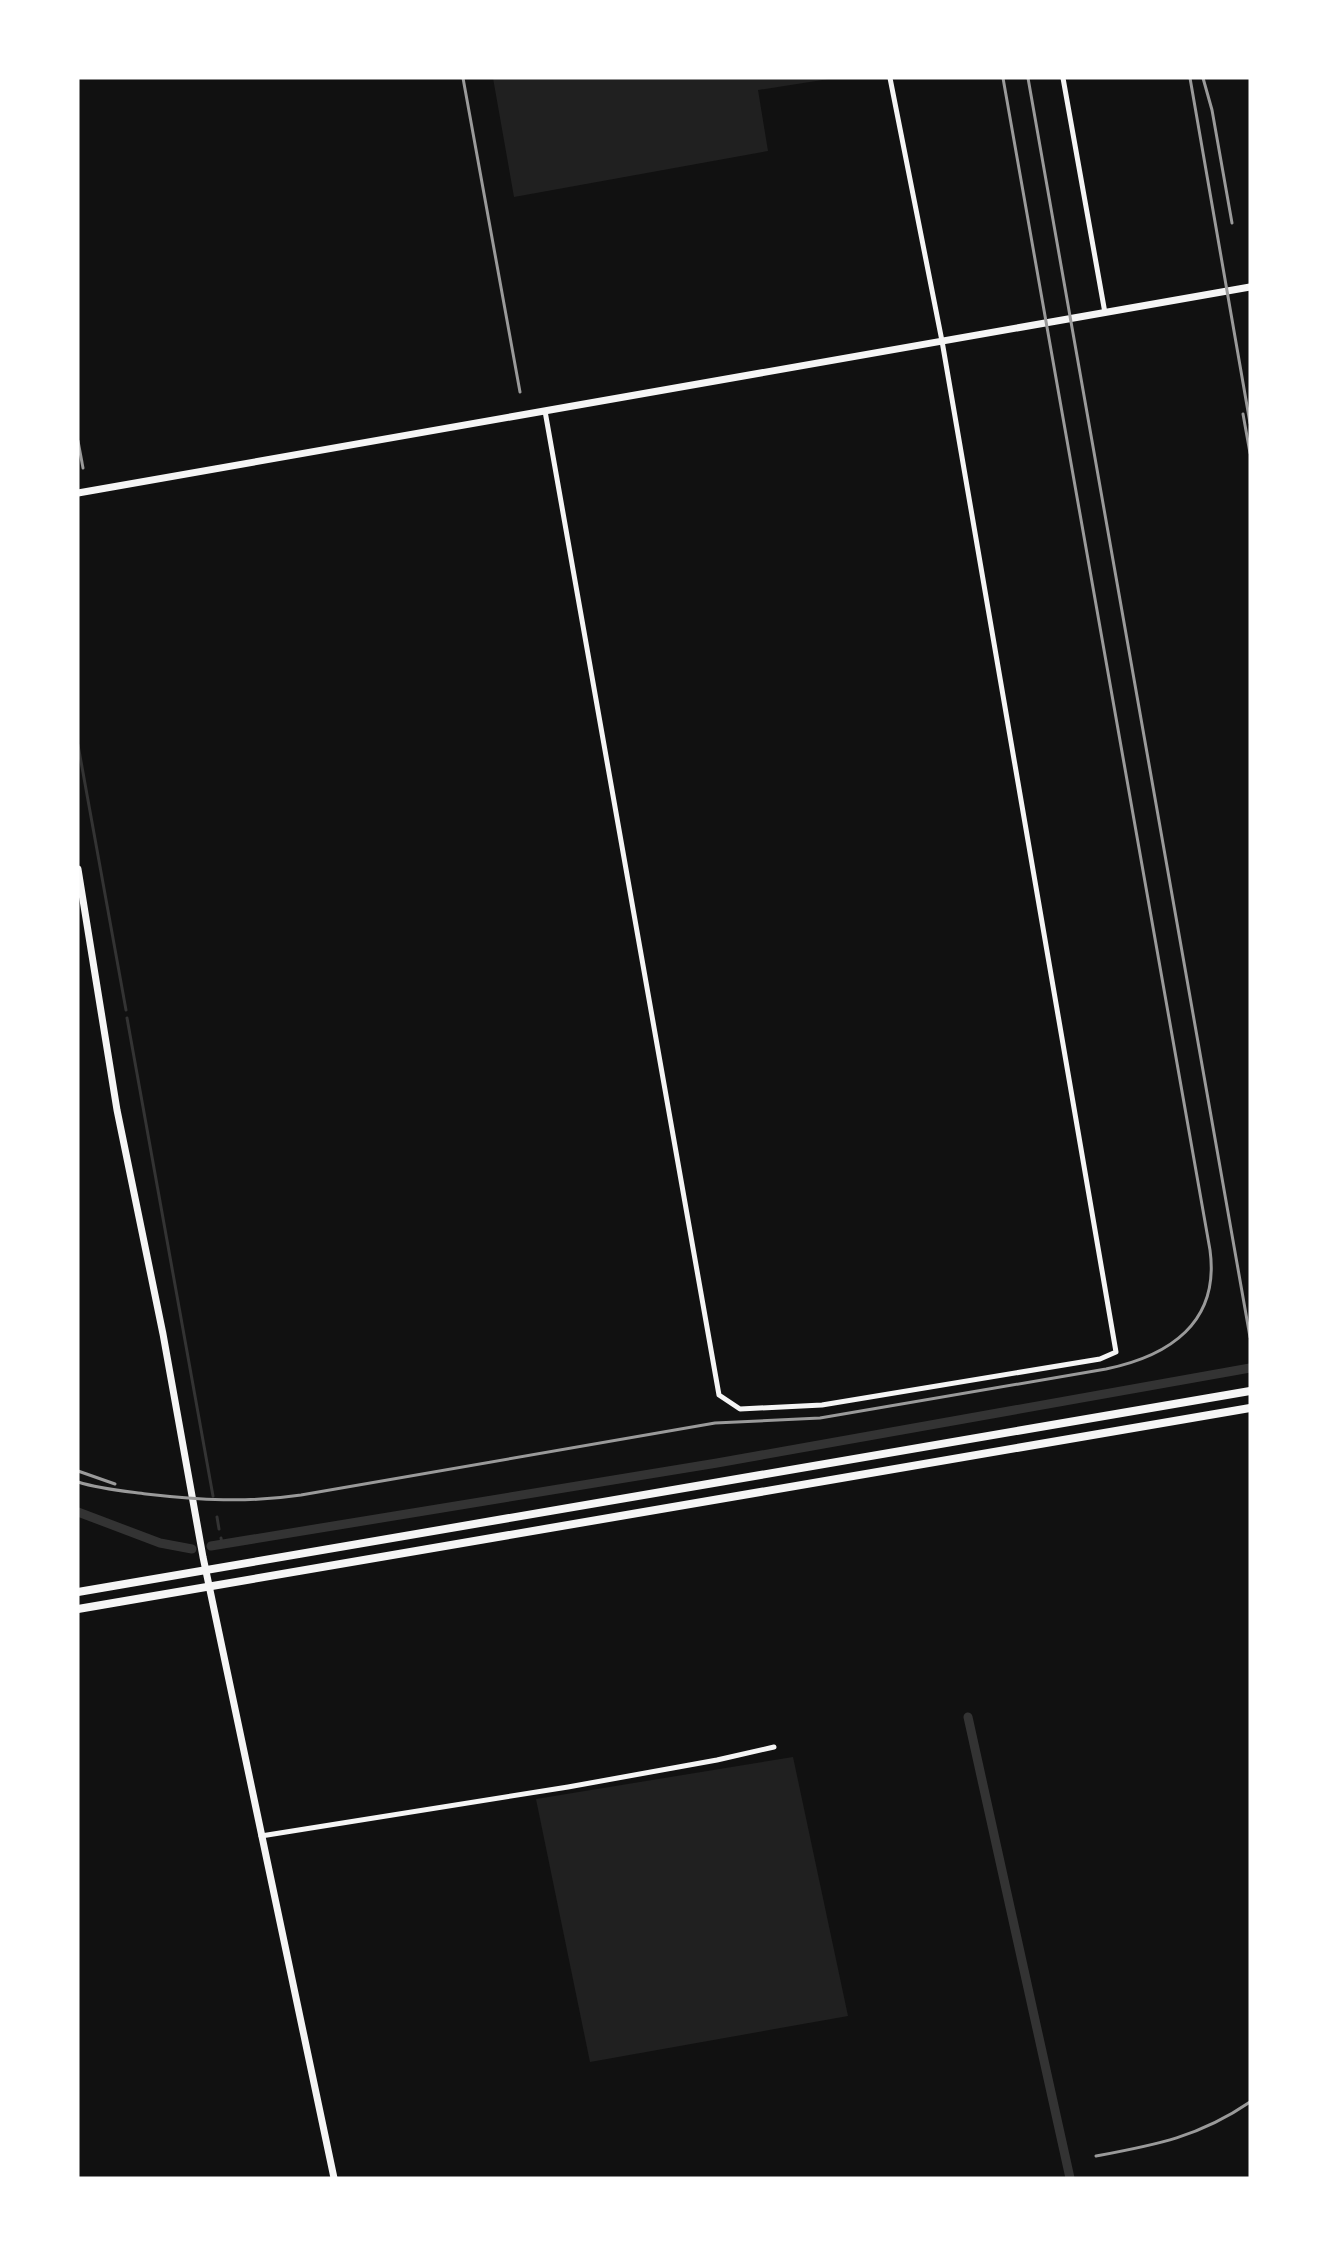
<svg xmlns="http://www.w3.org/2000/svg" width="1328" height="2256" font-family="Spectral,serif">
	<rect width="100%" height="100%" fill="#111"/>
	<g fill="#202020">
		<polygon points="493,78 835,78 758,90 768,151 514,197"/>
		<polygon points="793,1757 848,2016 590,2062 536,1799"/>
	</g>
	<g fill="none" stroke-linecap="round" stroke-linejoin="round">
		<g stroke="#333" stroke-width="3">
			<polyline points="78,745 126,1010"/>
			<polyline points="127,1018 213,1496"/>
			<polyline points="217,1517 219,1529"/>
			<polyline points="221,1538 222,1544"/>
		</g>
		<g stroke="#333" stroke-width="9">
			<polyline points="78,1512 160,1543 192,1549"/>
			<polyline points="211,1546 717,1463 1250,1368"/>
			<polyline points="968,1717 1070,2178"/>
		</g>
		<g stroke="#f5f5f5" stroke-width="5">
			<polyline points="1063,78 1105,313"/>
			<polyline points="545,411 719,1395 740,1409 822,1405 1100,1359 1116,1352 942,341 890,78"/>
			<polyline points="261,1836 568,1787 717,1760 774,1747"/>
		</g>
		<g stroke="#f5f5f5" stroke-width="7">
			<polyline points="78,493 1250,287"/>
			<polyline points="78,869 117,1110 163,1334 203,1557 334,2178"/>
		</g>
		<g stroke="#f5f5f5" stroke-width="8">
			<polyline points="78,1592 1250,1391"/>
			<polyline points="78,1609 1250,1408"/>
		</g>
		<g stroke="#9a9a9a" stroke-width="3">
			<polyline points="463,78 520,392"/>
			<polyline points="1028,78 1250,1337"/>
			<polyline points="1190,78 1250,423"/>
			<polyline points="1203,78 1212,110 1232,223"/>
			<polyline points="1243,414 1250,453"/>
			<polyline points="78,441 83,468"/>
			<polyline points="78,1471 115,1484"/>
			<path d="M78,1482C100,1489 123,1491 146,1494C199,1500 248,1503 301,1495L715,1423L820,1418L1106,1369C1169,1356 1220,1323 1210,1250L1003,78"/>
			<path d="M1096,2156C1155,2145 1199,2137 1250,2102"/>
		</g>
	</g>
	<rect width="1328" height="2256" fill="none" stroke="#ffffff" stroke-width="159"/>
</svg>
